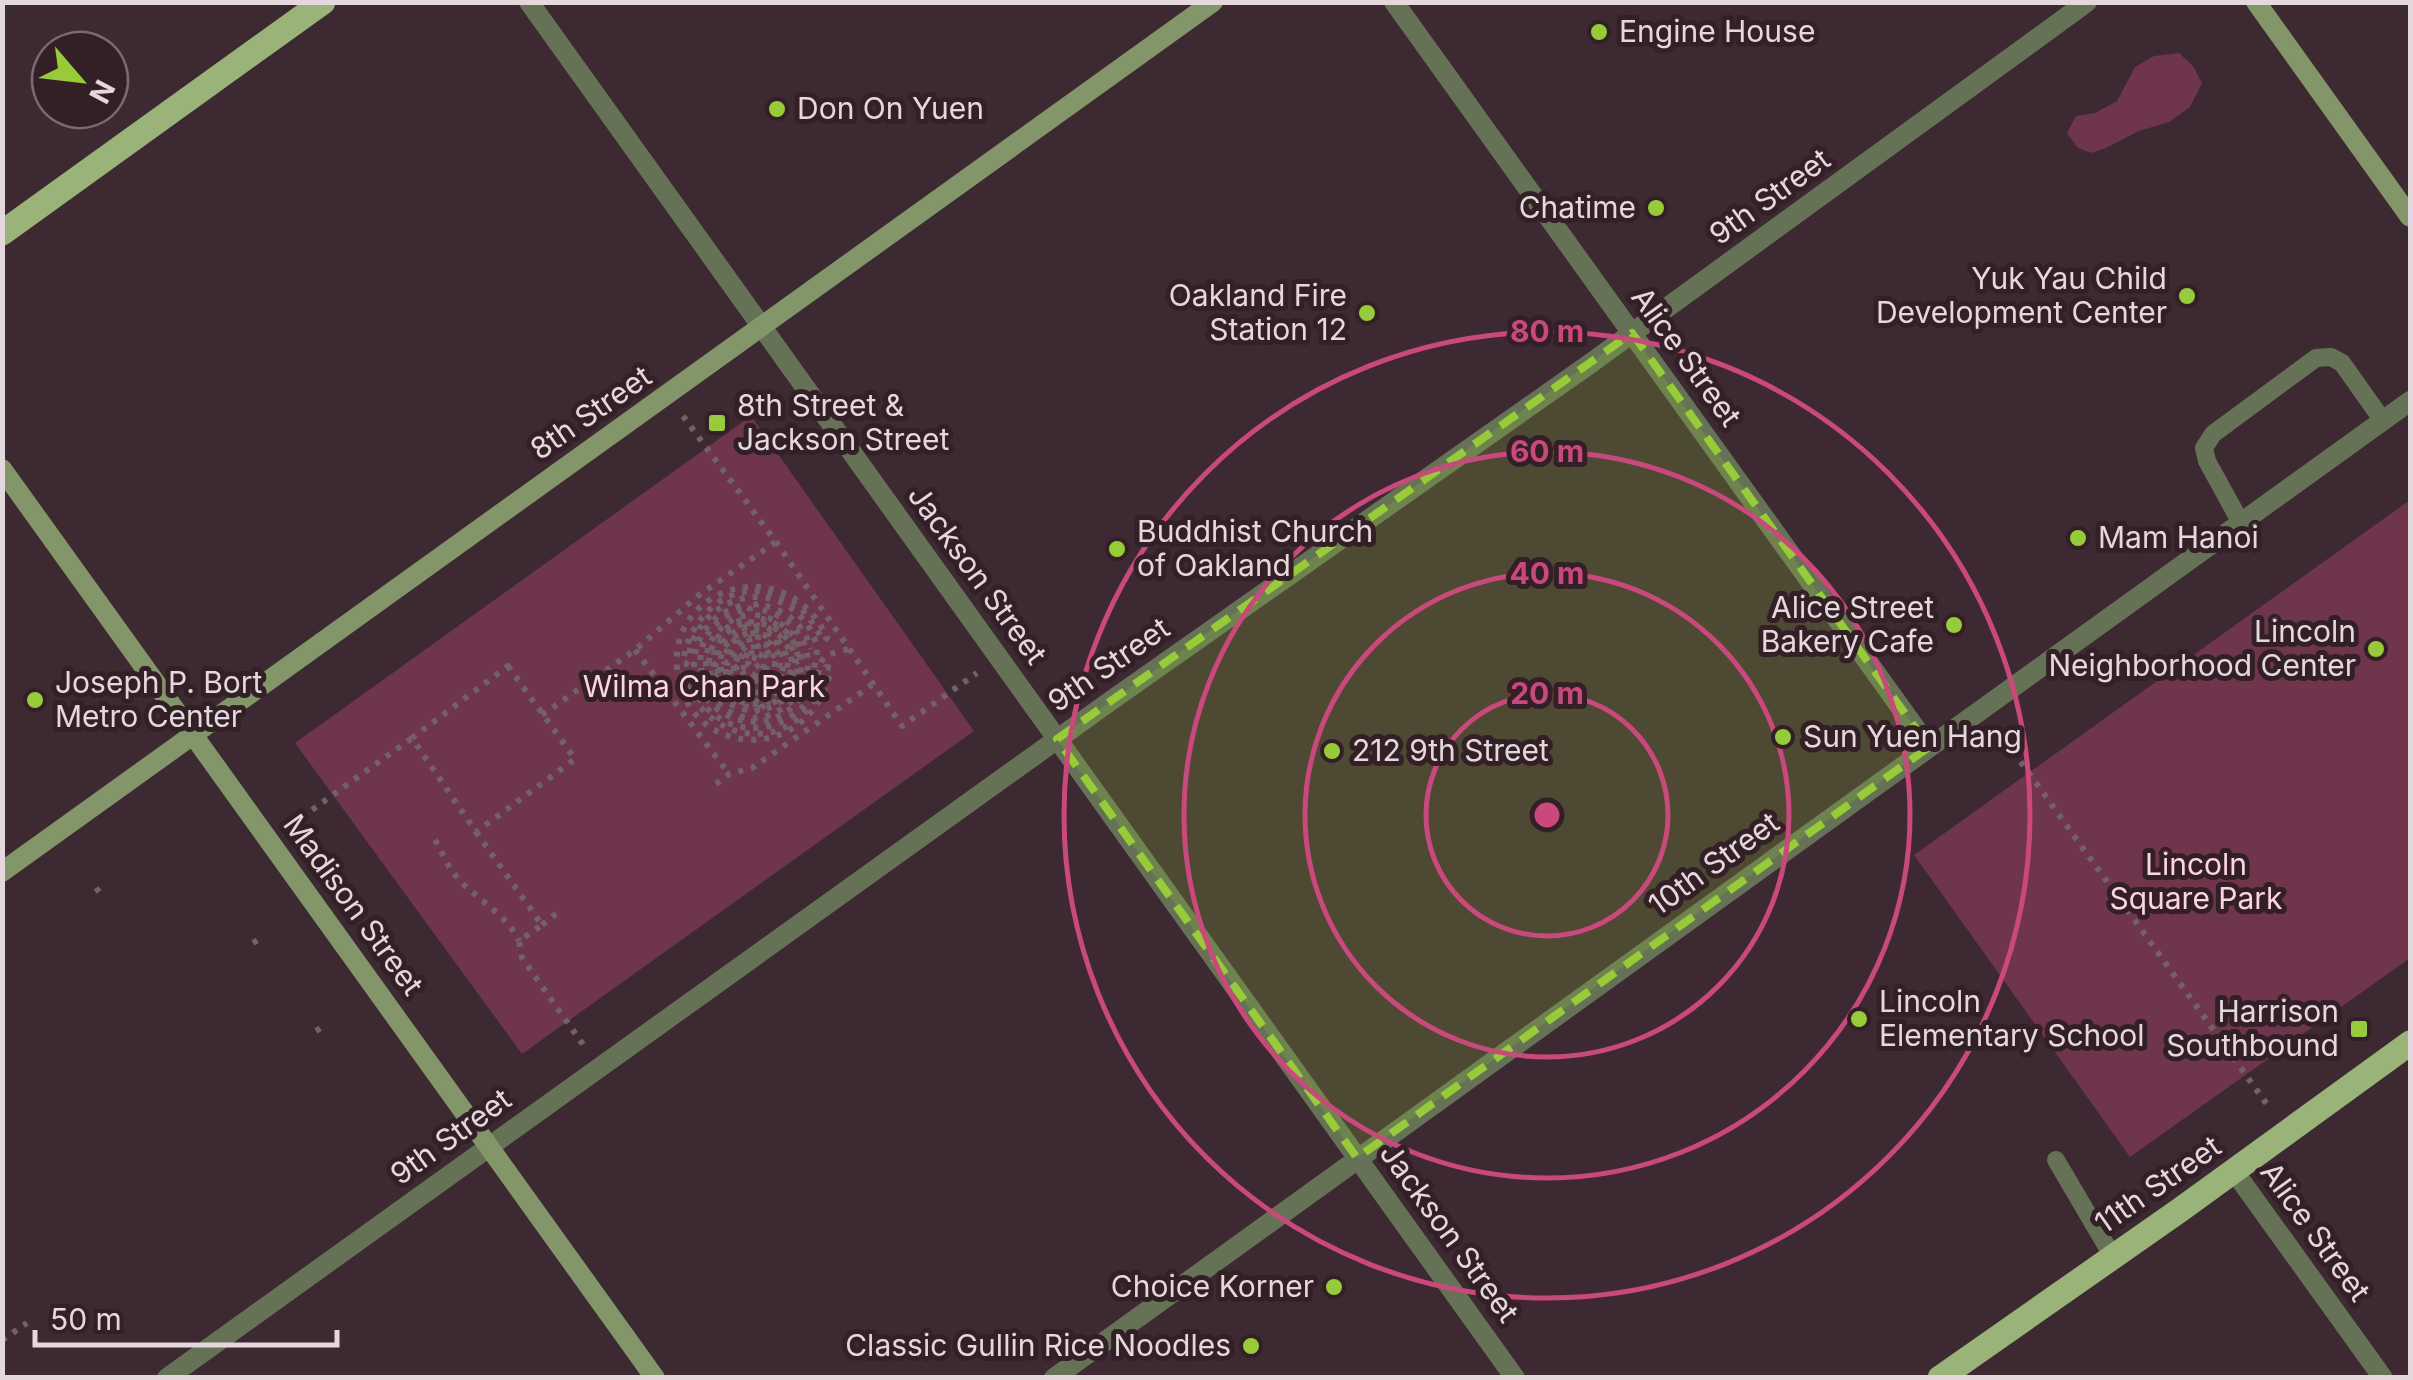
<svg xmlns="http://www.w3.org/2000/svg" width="2413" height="1380" font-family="Inter,sans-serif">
	<rect width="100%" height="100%" fill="#3d2931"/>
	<g fill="#6e354d">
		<polygon points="2179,53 2193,66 2202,83 2190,107 2169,122 2139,131 2106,148 2091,153 2078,148 2067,133 2076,116 2095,113 2117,101 2135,67 2154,56"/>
		<polygon points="751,416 974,731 522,1054 295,743"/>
		<polygon points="2410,500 2410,958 2130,1157 1914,855"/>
	</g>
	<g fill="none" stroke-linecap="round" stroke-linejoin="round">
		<g stroke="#736168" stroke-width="6" stroke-dasharray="5 8" stroke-linecap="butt">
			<polyline points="683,416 776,542 902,726 977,673"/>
			<path d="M742,610C660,634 714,749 780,710C793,702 804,689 807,673C813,640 788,613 756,609V604C784,608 803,622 811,649"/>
			<polyline points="635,650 729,774"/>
			<path d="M752,657L759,659L760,664L753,669L748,664L749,658L752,657L749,638C737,641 729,650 728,663L724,662C726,647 734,637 749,633L747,615C687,629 695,709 757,711V708C701,706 691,639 743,619L744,623C725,630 713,644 713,664H716C719,645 726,634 744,627L745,631C707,646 715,693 756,697V701C735,699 722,689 717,669H713C728,719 790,714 795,662L799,661C796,685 785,701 761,707V710C819,697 813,621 755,615L756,618C778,621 794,633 798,656H795C789,635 776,625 755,622L756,625C801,632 804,689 760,700V696C777,691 786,679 788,662L784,663C780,699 739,703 725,670V667H728C732,680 740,688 755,689L754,684L740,680C729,666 731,652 746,642L747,646L739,653L736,662H740L742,655L747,651L748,653L743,661L744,668L753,674L754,677L744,674L740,666L736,667C743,681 754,684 766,676L771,664H775L769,679L758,684L759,688C787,677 787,647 758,637V641L768,646L775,658H771L766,649L758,646V649L765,654C770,664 767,671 758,677L757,673L763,669L765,660L761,655L754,652L753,633C769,634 779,642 783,658H787C782,640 771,630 752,630L750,609L744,605C726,609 711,618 702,635C659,716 803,774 817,650C817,643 813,635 810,629C775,571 694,598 688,661L686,664L683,662C691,607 744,570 795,604C809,614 815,628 824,641L827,638C789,551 669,584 677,669C686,760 812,767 831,668L826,667C813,752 709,758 683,674L687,671L690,673C695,695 705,712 726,722C760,738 803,721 816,685C819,676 818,662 826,656C832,653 842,651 849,649"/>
			<polygon points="508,666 575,759 476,832 412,738"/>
			<polyline points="542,715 635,650 699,595 776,542"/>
			<polyline points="1998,730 2271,1110"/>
			<polyline points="716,784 729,774 752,768 872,685"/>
			<polyline points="291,825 412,738"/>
			<polyline points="476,832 542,925 519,941 522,958 584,1046"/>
			<path d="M435,840C442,852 447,866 456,876C475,899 507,914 519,941"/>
			<polyline points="96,888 100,893"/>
			<polyline points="542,925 557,913"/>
			<polyline points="253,943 261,938"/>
			<polyline points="316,1031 325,1025"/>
			<polyline points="2,1340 27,1323"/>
		</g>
		<g stroke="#657256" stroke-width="18">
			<polyline points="2241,523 2207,461 2204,448 2213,434 2316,358 2331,357 2342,363 2383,421"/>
			<polyline points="2056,1160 2113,1257"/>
		</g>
		<g stroke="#657256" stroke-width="20">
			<polyline points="529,2 1515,1378"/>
			<polyline points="1394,2 1929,747"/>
			<polyline points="2234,1171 2383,1378"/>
			<polyline points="167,1378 1109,702 1591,363 2087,2"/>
			<polyline points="1054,1378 2410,401"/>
		</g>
		<g stroke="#83966a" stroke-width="20">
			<polyline points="2256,2 2410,217"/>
			<polyline points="2,469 655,1378"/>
			<polyline points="2,872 1213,2"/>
		</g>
		<g stroke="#99b379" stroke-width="25">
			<polyline points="2,233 323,2"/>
			<polyline points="1940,1378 2180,1210 2410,1043"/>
		</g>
	</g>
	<path fill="#97cc38" fill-opacity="0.2" stroke="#97cc38" stroke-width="8" stroke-dasharray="20 12" stroke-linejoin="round" d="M1632,333L1929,747L1357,1158L1057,739Z"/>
	<g fill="none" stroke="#cb487c" stroke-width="5">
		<circle cx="1547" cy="815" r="121"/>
		<circle cx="1547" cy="815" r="242"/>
		<circle cx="1547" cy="815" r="363"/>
		<circle cx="1547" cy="815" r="483"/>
	</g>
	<g fill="#97cc38" stroke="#332027" stroke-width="4">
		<circle cx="1599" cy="32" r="10"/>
		<circle cx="777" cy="109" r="10"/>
		<circle cx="1656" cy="208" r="10"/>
		<circle cx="2187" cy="296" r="10"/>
		<circle cx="1367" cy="313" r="10"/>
		<rect x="707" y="413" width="20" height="20" rx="5"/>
		<circle cx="2078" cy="538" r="10"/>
		<circle cx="1117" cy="549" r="10"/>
		<circle cx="1954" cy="625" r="10"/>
		<circle cx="2376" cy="649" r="10"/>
		<circle cx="35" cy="700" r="10"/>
		<circle cx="1783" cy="737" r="10"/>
		<circle cx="1332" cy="751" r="10"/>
		<circle cx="1859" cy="1019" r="10"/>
		<rect x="2349" y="1019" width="20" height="20" rx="5"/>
		<circle cx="1334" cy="1287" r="10"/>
		<circle cx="1251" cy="1346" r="10"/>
	</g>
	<g text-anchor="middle" stroke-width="10" stroke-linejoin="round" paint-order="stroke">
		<g font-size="30" fill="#e5d8dd" stroke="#332027" text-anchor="start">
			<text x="1619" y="42">Engine House</text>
			<text x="797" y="119">Don On Yuen</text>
			<text x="1636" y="218" text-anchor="end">Chatime</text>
			<text x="2167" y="289" text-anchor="end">Yuk Yau Child<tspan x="2167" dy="34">Development Center</tspan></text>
			<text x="1347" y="306" text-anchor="end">Oakland Fire<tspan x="1347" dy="34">Station 12</tspan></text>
			<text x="737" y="416">8th Street &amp;<tspan x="737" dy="34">Jackson Street</tspan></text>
			<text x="1137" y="542">Buddhist Church<tspan x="1137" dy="34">of Oakland</tspan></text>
			<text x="2098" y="548">Mam Hanoi</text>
			<text x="1934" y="618" text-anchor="end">Alice Street<tspan x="1934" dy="34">Bakery Cafe</tspan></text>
			<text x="2356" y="642" text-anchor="end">Lincoln<tspan x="2356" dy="34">Neighborhood Center</tspan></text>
			<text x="55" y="693">Joseph P. Bort<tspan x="55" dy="34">Metro Center</tspan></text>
			<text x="1803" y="747">Sun Yuen Hang</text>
			<text x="1352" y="761">212 9th Street</text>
			<text x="1879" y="1012">Lincoln<tspan x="1879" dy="34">Elementary School</tspan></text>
			<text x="2339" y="1022" text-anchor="end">Harrison<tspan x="2339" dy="34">Southbound</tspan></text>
			<text x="1314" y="1297" text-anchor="end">Choice Korner</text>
			<text x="1231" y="1356" text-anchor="end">Classic Gullin Rice Noodles</text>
		</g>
		<g font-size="30" fill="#e5d8dd" stroke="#332027">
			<text transform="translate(1770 197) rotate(-36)" y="10">9th Street</text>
			<text transform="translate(1686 357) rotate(54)" y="10">Alice Street</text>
			<text transform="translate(591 413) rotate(-35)" y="10">8th Street</text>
			<text transform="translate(977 575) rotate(54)" y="10">Jackson Street</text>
			<text transform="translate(1109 665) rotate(-35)" y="10">9th Street</text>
			<text transform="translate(1714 864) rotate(-36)" y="10">10th Street</text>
			<text transform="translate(353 905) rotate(54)" y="10">Madison Street</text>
			<text transform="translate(451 1137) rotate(-36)" y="10">9th Street</text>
			<text transform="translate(2158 1185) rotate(-35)" y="10">11th Street</text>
			<text transform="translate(2315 1232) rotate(54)" y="10">Alice Street</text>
			<text transform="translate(1449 1233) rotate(54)" y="10">Jackson Street</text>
		</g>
		<g font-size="30" fill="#fed3e2" stroke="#332027">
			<text x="704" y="697">Wilma Chan Park</text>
			<text x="2196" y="875">Lincoln<tspan x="2196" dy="34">Square Park</tspan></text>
		</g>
	</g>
	<circle cx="1547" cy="815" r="15" fill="#cb487c" stroke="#332027" stroke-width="5"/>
	<g font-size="30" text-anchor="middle" font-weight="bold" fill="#cb487c" stroke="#332027" stroke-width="10" stroke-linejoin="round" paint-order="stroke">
		<text x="1547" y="342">80 m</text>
		<text x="1547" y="462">60 m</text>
		<text x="1547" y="584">40 m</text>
		<text x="1547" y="704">20 m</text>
	</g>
	<rect width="2413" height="1380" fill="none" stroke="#e5d8dd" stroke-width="10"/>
	<g transform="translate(80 80) rotate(118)"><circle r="48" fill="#332027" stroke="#7a6a70" stroke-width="2.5"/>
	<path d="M0-8L18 38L0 25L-18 38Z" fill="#97cc38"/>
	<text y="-15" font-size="28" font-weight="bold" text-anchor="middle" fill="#e5d8dd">N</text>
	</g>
	<path d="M35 1330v15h302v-15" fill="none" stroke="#e5d8dd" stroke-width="5"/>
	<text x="50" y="1330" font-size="30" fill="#e5d8dd" stroke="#332027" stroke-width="8" paint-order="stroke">50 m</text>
</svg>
